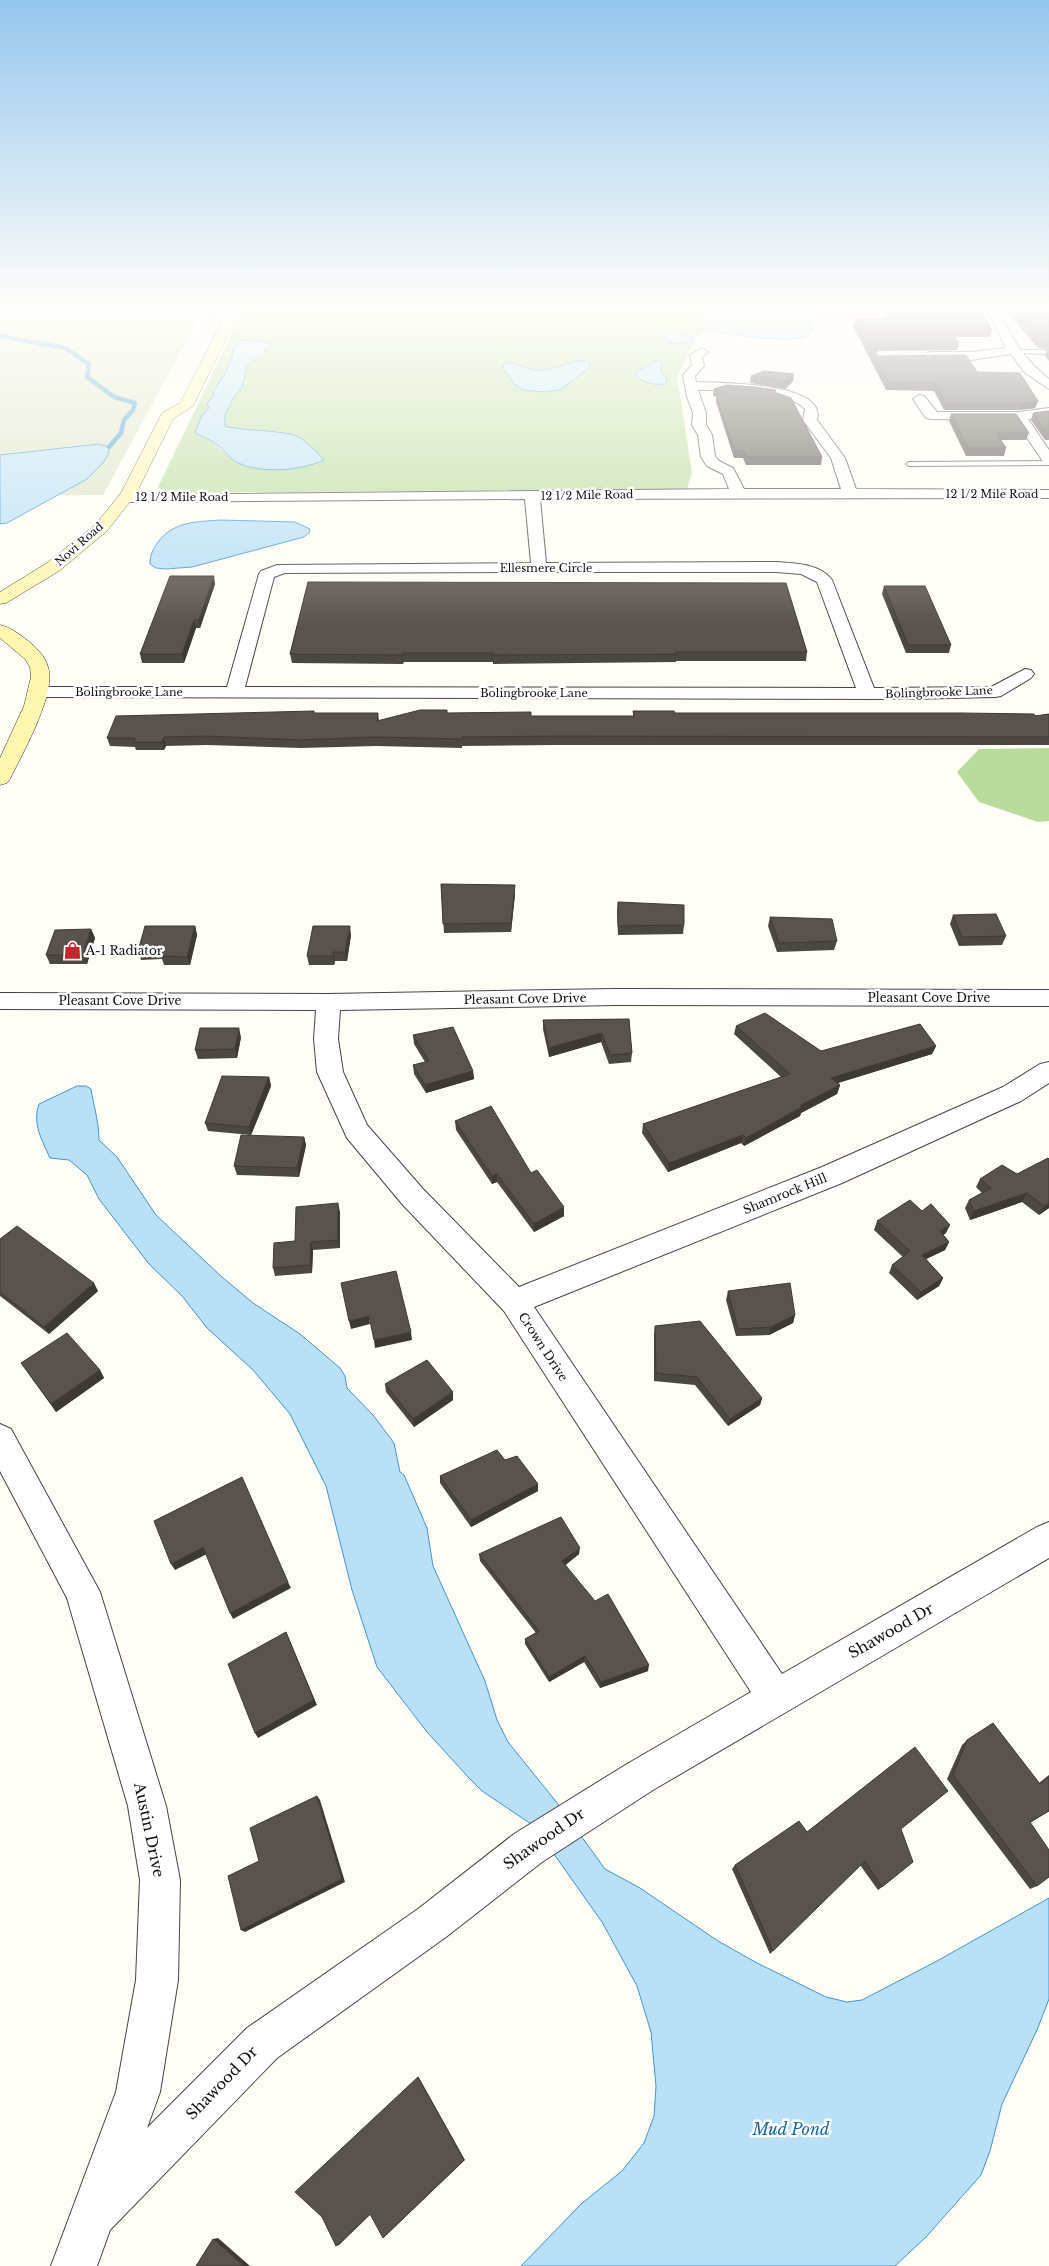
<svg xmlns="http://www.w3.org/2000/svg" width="1049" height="2266" font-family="'Libre Baskerville',serif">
	<rect width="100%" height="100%" fill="#fffdf5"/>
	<g fill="#b9dc9c" fill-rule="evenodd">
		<path d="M243,310H695L711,330L699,334L677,376L692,473L687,489L165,493L158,487ZM247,340L265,341L264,354L250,362L247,367L242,387L233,398L225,415V426C244,432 261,430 280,432C293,434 307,445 317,453L233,460L210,440L195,433C200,416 215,406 213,390L221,381L233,355V350ZM576,361L588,369L577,376L570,383L504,363C518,362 527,371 540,370C552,370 565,364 576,361Z"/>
		<polygon points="1049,748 1049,821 1038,822 979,802 957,772 979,749"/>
	</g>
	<polygon fill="#d9e3c4" points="0,310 203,310 103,495 0,496"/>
	<g fill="#b9e0f7" stroke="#3f96cf">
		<path d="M695,310H807L812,317L810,321L814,329C811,333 807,337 802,338C788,342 727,336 713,330C706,328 699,317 695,310Z"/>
		<path d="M665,331H674L691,339L692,341C682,343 673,347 665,339Z"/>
		<path d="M240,340L265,341L271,345L247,367L242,387L233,398L225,415V426C244,432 290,429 302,439C310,445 318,453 324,460C302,471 255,475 233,460C228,456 224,450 219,446C212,440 203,437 195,433L202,415L209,408L207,405L209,400L214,396L213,391C220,383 234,360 233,350Z"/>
		<path d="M659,360L662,362L661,371L667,378L666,384C653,385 646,384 636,376L637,372L654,361Z"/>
		<path d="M576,361H587L591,364L588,369L560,390L545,392L523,390L514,384L503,368L504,363C519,362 527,371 540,370C552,370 565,364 576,361Z"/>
		<polygon points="99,444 109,447 108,455 103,463 87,479 7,523 0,524 0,455"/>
		<path d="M220,520L295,522L310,529L309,533L304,537L192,567L166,569L156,568L150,564C150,555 153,549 158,542C174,521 196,522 220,520Z"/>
		<path d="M77,1086H86L91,1089C94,1107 99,1123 99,1140L117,1157L156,1215L222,1277L253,1303L300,1334L340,1368L345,1376L347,1388L373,1415L394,1443L400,1472L404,1475L427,1528L433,1566L485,1681L497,1720L508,1742L558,1804L605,1869L640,1888L718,1941L757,1963L826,1997L847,2002L862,2000L937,1961L1049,1898V1999L1037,2030L1002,2104L990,2151L981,2175L926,2237L895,2266H521L581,2204L622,2171L644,2143L654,2116L656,2086L651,2032L637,1986L602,1922L534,1826L482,1791L468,1777L427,1732L377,1667L352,1590L326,1486L290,1414L253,1370L207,1328L182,1296L149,1264L99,1199L87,1175L69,1160L50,1158C42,1140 32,1124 39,1104Z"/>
	</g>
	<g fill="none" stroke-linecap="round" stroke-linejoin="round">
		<polyline stroke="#3f96cf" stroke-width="4.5" points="0,336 65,348 89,364 87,377 114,397 135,403 133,410 124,420 121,433 109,447"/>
		<defs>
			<g id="lane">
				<polygon points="1016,350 1049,350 1049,354 1014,353"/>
				<polygon points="1049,461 1049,465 909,466 906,464 909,462"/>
			</g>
			<g id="street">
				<path d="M987,310H998C1012,338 1024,360 1049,379V389L1024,372L1011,354L971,360L927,359L925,356L927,353L931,352H971L1006,348Z"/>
				<path d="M702,348L708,352L702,357L704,366L695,376L696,382C719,383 828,382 817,420L845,458L856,489L1049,490V498L540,499L546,563L776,562C794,563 821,564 832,580L874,688L991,687L1025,669L1031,670L1034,674L1031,678L1001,696L995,697L907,699L38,697L32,696L29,692L32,688L38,687H227L259,574L261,571L277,565L531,563L525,499L125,502L118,498L120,495L729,489L723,474L707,466L701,457L698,435L692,425L693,413L687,397L683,375L692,365L690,355ZM698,390C725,390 785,389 805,409L803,420L831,458L841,489H744L733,468L719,461L715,456L712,435L706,425V413ZM537,572H776L801,574L817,582L856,688L245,687L274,577L285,573Z"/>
				<polygon points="919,395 924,396 937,412 1019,412 1049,408 1049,416 1028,419 1049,450 1049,464 1044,463 1015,420 930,419 925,417 913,399"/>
				<polygon points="615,989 1049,990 1049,1006 615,1005 340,1010 338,1039 343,1072 367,1125 423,1189 519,1287 822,1167 1003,1087 1040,1064 1049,1062 1049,1083 1021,1101 842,1183 534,1307 782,1674 1037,1527 1049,1522 1049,1558 653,1790 542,1862 446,1937 277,2058 110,2230 97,2266 51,2266 116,2092 136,1980 140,1880 128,1806 67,1598 0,1471 0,1424 11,1429 100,1592 166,1806 180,1880 178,1980 160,2092 147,2128 247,2028 418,1909 514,1834 627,1764 751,1692 504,1311 403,1205 347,1138 317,1072 314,1039 316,1010 0,1009 0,993 328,994"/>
			</g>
			<g id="secondary">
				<polygon points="228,310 240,310 193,406 173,419 136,494 107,531 59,571 6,603 0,604 0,592 47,563 95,525 121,493 162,413 180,403"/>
				<path d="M0,625C10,627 19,634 27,640C35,646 45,656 48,667C57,693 22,754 10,779L7,783L0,785V758L24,706L31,677L30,667L25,659L0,638Z"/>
			</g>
		</defs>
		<use href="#lane" stroke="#444" stroke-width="2"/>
		<use href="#street" stroke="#444" stroke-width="2"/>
		<use href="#secondary" stroke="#333" stroke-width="1"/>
		<use href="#lane" fill="#fff" fill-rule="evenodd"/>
		<use href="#street" fill="#fff" fill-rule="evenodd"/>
		<use href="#secondary" fill="#fff6b0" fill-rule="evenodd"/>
	</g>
	<g fill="#4d4742">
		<polygon points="882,310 980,310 992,330 990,337 955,337 959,343 957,350 878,351 876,353 879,356 977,372 1038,401 1035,408 1019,410 944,410 934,391 886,390 853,326 855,319 887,319"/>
		<polygon points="1005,310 1049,310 1049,361 1045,356 1047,349 1049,349 1038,348"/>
		<polygon points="751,376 793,381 785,389 750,383"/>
		<polygon points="714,389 776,390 776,393 822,457 821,465 746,465 743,458 734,458 716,402 716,397 713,396"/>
		<polygon points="1049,411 1049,440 1045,440 1031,420 1033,413"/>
		<polygon points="951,414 1029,433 1026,440 1001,440 1006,448 1004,456 966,456 949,421"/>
		<polygon points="308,582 807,652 806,661 676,661 676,662 493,664 493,662 404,662 403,664 292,663 290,654"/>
		<polygon points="215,584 200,628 196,628 184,663 142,663 140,654"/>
		<polygon points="884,586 951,645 949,653 906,653 882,594"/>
		<polygon points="447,710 447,713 531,716 633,716 633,711 675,713 1035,716 1049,714 1049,745 555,745 462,746 462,748 376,746 301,748 207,745 166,746 164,750 136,750 135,747 110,746 107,738 315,713 378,713 379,721"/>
		<polygon points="441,884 515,894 511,932 444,933"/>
		<polygon points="618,902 684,925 683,934 618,935 617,911"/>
		<polygon points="953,915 1006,936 1002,945 959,946 950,924"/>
		<polygon points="770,917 837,941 834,950 777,952 768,926"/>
		<polygon points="195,926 197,935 190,965 164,965 162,959 141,960 138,951"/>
		<polygon points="91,929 95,938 87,964 50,964 46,955"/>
		<polygon points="351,935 347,961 335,961 334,965 309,965 307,956"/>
		<polygon points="629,1019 632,1053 631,1062 609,1064 601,1042 549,1057 543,1029 543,1020"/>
		<polygon points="736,1026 821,1051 936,1046 932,1054 838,1083 840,1085 837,1094 801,1113 800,1116 744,1146 741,1143 668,1172 642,1133 643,1124 781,1077 734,1034"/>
		<polygon points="413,1035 473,1071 474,1079 426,1093 414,1074 413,1065 425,1062 414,1044"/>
		<polygon points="241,1037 237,1058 198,1059 195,1050"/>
		<polygon points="269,1077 271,1086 251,1135 208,1131 205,1123"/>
		<polygon points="455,1121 531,1173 564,1216 534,1232 497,1182 492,1184 456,1130"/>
		<polygon points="304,1137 306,1145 299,1177 237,1175 234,1166"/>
		<polygon points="1049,1159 1049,1208 1039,1215 1022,1202 970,1220 965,1208 969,1200 982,1193 976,1187 980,1179 1017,1174"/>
		<polygon points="922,1211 946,1233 943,1235 949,1242 945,1250 926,1259 943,1278 939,1286 917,1300 889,1273 892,1265 903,1257 874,1230 877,1221"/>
		<polygon points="340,1212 340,1248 313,1250 312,1273 275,1276 273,1268 295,1241"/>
		<polygon points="0,1239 98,1291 49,1334 0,1296"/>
		<polygon points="728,1291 795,1315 793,1323 769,1335 736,1336 726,1300"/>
		<polygon points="655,1326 762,1398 760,1405 728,1426 695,1385 654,1381 654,1334"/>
		<polygon points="21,1363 100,1370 104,1378 56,1412"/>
		<polygon points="385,1384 453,1392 453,1400 414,1427 386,1392"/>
		<polygon points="505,1460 538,1491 471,1527 440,1483 440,1476"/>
		<polygon points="479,1554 579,1554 565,1565 648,1671 600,1688 584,1662 549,1682 525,1644 525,1639 536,1633 480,1561"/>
		<polygon points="967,1740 1039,1783 1049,1775 1049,1811 1030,1823 1037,1886 1030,1889 947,1779 962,1745"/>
		<polygon points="901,1829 882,1887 878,1890 860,1865 770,1954 732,1869 735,1865 807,1832"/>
	</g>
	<g fill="#3f3936">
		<polygon points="879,344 878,351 873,355 872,349"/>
		<polygon points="794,374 793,381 785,389 786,381"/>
		<polygon points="1038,401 1035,408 1019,410 1021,403"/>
		<polygon points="214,576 215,584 200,628 199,620"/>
		<polygon points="194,620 196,628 184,663 182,654"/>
		<polygon points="164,737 166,746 164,750 162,742"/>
		<polygon points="515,885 515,894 511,932 511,923"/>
		<polygon points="195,926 197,935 190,965 187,957"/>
		<polygon points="350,926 351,935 347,961 345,952"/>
		<polygon points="91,929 95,938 87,964 83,955"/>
		<polygon points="333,952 335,961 334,965 333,956"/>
		<polygon points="239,1028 241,1037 237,1058 235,1049"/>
		<polygon points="602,1033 601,1042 549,1057 549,1048"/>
		<polygon points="936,1046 932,1054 828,1086 831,1078"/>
		<polygon points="473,1071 474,1079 426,1093 425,1085"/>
		<polygon points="269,1077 271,1086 251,1135 249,1127"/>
		<polygon points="840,1085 837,1094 801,1113 800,1116 744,1146 746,1138 801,1105"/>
		<polygon points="743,1135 741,1143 668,1172 669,1163"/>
		<polygon points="304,1137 306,1145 299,1177 297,1168"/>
		<polygon points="497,1174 497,1182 492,1184 492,1176"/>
		<polygon points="1027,1193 1022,1202 970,1220 974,1211"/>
		<polygon points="338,1203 340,1212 340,1248 338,1240"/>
		<polygon points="1049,1203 1049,1208 1039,1215 1044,1206"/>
		<polygon points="564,1207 564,1216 534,1232 534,1224"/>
		<polygon points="950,1225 946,1233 937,1239 940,1231"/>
		<polygon points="311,1242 313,1250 312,1273 310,1265"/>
		<polygon points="949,1242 945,1250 918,1263 922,1255"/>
		<polygon points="943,1278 939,1286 917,1300 921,1292"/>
		<polygon points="94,1283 98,1291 49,1334 44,1327"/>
		<polygon points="795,1315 793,1323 769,1335 771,1327"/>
		<polygon points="369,1316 370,1324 351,1329 349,1321"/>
		<polygon points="411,1332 412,1340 375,1348 374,1340"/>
		<polygon points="100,1370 104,1378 56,1412 51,1404"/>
		<polygon points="453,1392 453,1400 414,1427 413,1419"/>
		<polygon points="762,1398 760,1405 728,1426 730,1419"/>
		<polygon points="538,1484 538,1491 471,1527 471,1520"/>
		<polygon points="203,1547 207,1554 175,1570 171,1564"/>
		<polygon points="580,1548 579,1554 562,1568 562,1561"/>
		<polygon points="288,1582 291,1588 233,1619 230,1613"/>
		<polygon points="286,1632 317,1705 258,1738 255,1733"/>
		<polygon points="585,1656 584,1662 549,1682 549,1677"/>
		<polygon points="649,1665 648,1671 600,1688 601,1682"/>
		<polygon points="317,1796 320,1800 345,1882 245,1932 241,1930"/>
		<polygon points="418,2077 419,2078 465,2160 383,2238"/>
		<polygon points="372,2213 339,2245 336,2246 370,2214"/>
		<polygon points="218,2238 250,2266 244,2266 213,2239"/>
	</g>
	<g fill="#5a524d" stroke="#3f3936">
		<polygon points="887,310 980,310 992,330 951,330 959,343 879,344 872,349 879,356 966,355 977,372 1020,373 1038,401 1021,403 945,403 936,383 888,383 855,319 892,319"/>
		<polygon points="1013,310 1049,310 1049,342 1040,341"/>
		<polygon points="764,371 794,374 786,381 751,376"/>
		<polygon points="726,385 755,387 776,390 774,392 791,398 822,457 747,457 744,451 735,451 716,395 726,393 714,389"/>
		<polygon points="1049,411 1049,433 1047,433 1033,413"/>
		<polygon points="951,414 1016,414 1029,433 996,433 1006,448 968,448"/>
		<polygon points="170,576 214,576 199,620 194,620 182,654 140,654"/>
		<polygon points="308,582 786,583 807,652 676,652 677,654 493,655 493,653 403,653 403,655 290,654"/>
		<polygon points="884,586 925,586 951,645 908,645"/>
		<polygon points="420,710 447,710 447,713 531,712 531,716 634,716 633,711 674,711 675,713 961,713 1034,714 1035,716 1049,714 1049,737 556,736 462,737 462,739 375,737 300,740 205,736 164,737 162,742 134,742 135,738 107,738 116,716 314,711 314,713 378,713 377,721"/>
		<polygon points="441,884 515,885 511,923 443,924"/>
		<polygon points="618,902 684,905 684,925 618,926"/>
		<polygon points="996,914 1006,936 962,937 953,915"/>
		<polygon points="770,917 832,919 837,941 779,943"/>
		<polygon points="145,926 195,926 187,957 161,956 162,951 138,951"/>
		<polygon points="313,926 350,926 345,952 333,952 333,956 307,956"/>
		<polygon points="91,929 83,955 46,955 55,930"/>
		<polygon points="765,1013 821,1051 920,1024 936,1046 831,1078 840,1085 801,1105 802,1107 746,1138 743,1135 669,1163 643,1124 790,1074 736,1026"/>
		<polygon points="629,1019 632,1053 610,1055 602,1033 549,1048 543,1020"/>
		<polygon points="453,1027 473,1071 425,1085 413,1065 429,1061 413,1035"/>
		<polygon points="200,1028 239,1028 235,1049 195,1050"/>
		<polygon points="222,1076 269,1077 249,1127 205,1123"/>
		<polygon points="491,1106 531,1173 537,1170 564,1207 534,1224 497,1174 492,1176 455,1121"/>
		<polygon points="241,1135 304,1137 297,1168 234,1166"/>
		<polygon points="1048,1158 1049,1159 1049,1203 1044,1206 1027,1193 974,1211 969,1200 991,1188 980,1179 1002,1165 1017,1174"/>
		<polygon points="910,1200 922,1211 931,1204 950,1225 940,1231 949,1242 922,1255 943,1278 921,1292 892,1265 910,1251 877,1221"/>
		<polygon points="338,1203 338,1240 311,1242 310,1265 273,1268 274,1243 295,1241 296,1207"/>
		<polygon points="17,1226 94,1283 44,1327 0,1292 0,1239"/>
		<polygon points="396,1271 411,1332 374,1340 369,1316 349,1321 341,1283"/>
		<polygon points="790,1283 795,1315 771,1327 738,1329 728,1291"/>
		<polygon points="700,1321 762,1398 730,1419 697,1377 656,1373 655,1326"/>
		<polygon points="67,1333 100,1370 51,1404 21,1363"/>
		<polygon points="427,1360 453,1392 413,1419 385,1384"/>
		<polygon points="497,1450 505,1460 517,1456 538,1484 471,1520 440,1476"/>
		<polygon points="242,1477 288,1582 230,1613 203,1547 171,1564 154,1521"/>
		<polygon points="561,1517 580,1548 562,1561 595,1601 608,1594 649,1665 601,1682 585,1656 549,1677 525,1639 539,1631 479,1554"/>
		<polygon points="286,1632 314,1700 255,1733 228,1664"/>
		<polygon points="993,1723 1040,1784 1049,1776 1049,1811 1030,1822 1049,1850 1049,1877 1037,1886 953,1775 967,1740"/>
		<polygon points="915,1747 948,1791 901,1829 913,1862 882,1887 865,1861 773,1951 735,1865 799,1821 807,1832"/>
		<polygon points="317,1796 342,1879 241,1930 228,1876 259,1861 250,1828"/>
		<polygon points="418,2077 464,2160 383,2238 370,2214 336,2246 322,2217 295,2192"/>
		<polygon points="213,2239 244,2266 196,2266"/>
	</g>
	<linearGradient id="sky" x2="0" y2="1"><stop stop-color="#95c6ee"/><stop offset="0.49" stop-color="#fffefa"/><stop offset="1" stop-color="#fffefa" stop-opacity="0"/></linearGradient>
	<rect width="1049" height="628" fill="url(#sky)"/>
	<defs>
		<symbol id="shop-bare" viewBox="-9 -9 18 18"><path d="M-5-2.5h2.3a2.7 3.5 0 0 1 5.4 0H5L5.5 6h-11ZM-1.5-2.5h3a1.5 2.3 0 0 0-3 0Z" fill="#c4262e" stroke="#fff" stroke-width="2.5" paint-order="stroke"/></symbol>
	</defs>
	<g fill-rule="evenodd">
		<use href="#shop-bare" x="60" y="938" width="25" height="25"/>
	</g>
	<g text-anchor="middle" stroke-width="5" stroke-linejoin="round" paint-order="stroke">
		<g font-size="11" fill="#111" stroke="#fff">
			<text x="992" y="498">12 1/2 Mile Road</text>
			<text transform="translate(587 495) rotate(-1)" y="4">12 1/2 Mile Road</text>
			<text x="182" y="501">12 1/2 Mile Road</text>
			<text transform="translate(79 544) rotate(-41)" y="4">Novi Road</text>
			<text x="546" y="572">Ellesmere Circle</text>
			<text x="129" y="696">Bolingbrooke Lane</text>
			<text transform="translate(939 692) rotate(-2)" y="4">Bolingbrooke Lane</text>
			<text x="534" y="697">Bolingbrooke Lane</text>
		</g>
		<g font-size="12" fill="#111" stroke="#fff" text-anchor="start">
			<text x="86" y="955">A-1 Radiator</text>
		</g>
		<g font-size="12" fill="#111" stroke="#fff">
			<text x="929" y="1002">Pleasant Cove Drive</text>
			<text transform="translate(525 999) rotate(-1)" y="4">Pleasant Cove Drive</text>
			<text x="120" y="1005">Pleasant Cove Drive</text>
			<text transform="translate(785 1194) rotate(-22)" y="4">Shamrock Hill</text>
			<text transform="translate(543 1347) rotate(57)" y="4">Crown Drive</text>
		</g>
		<g font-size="15" fill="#111" stroke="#fff">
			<text transform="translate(891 1631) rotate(-30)" y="5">Shawood Dr</text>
			<text transform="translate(149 1830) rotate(78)" y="5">Austin Drive</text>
			<text transform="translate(544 1839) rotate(-35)" y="5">Shawood Dr</text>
			<text transform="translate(222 2083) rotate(-46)" y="5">Shawood Dr</text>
		</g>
		<g font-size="16" font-style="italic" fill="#1768a6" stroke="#fff">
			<text x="791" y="2135">Mud Pond</text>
		</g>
	</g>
</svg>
